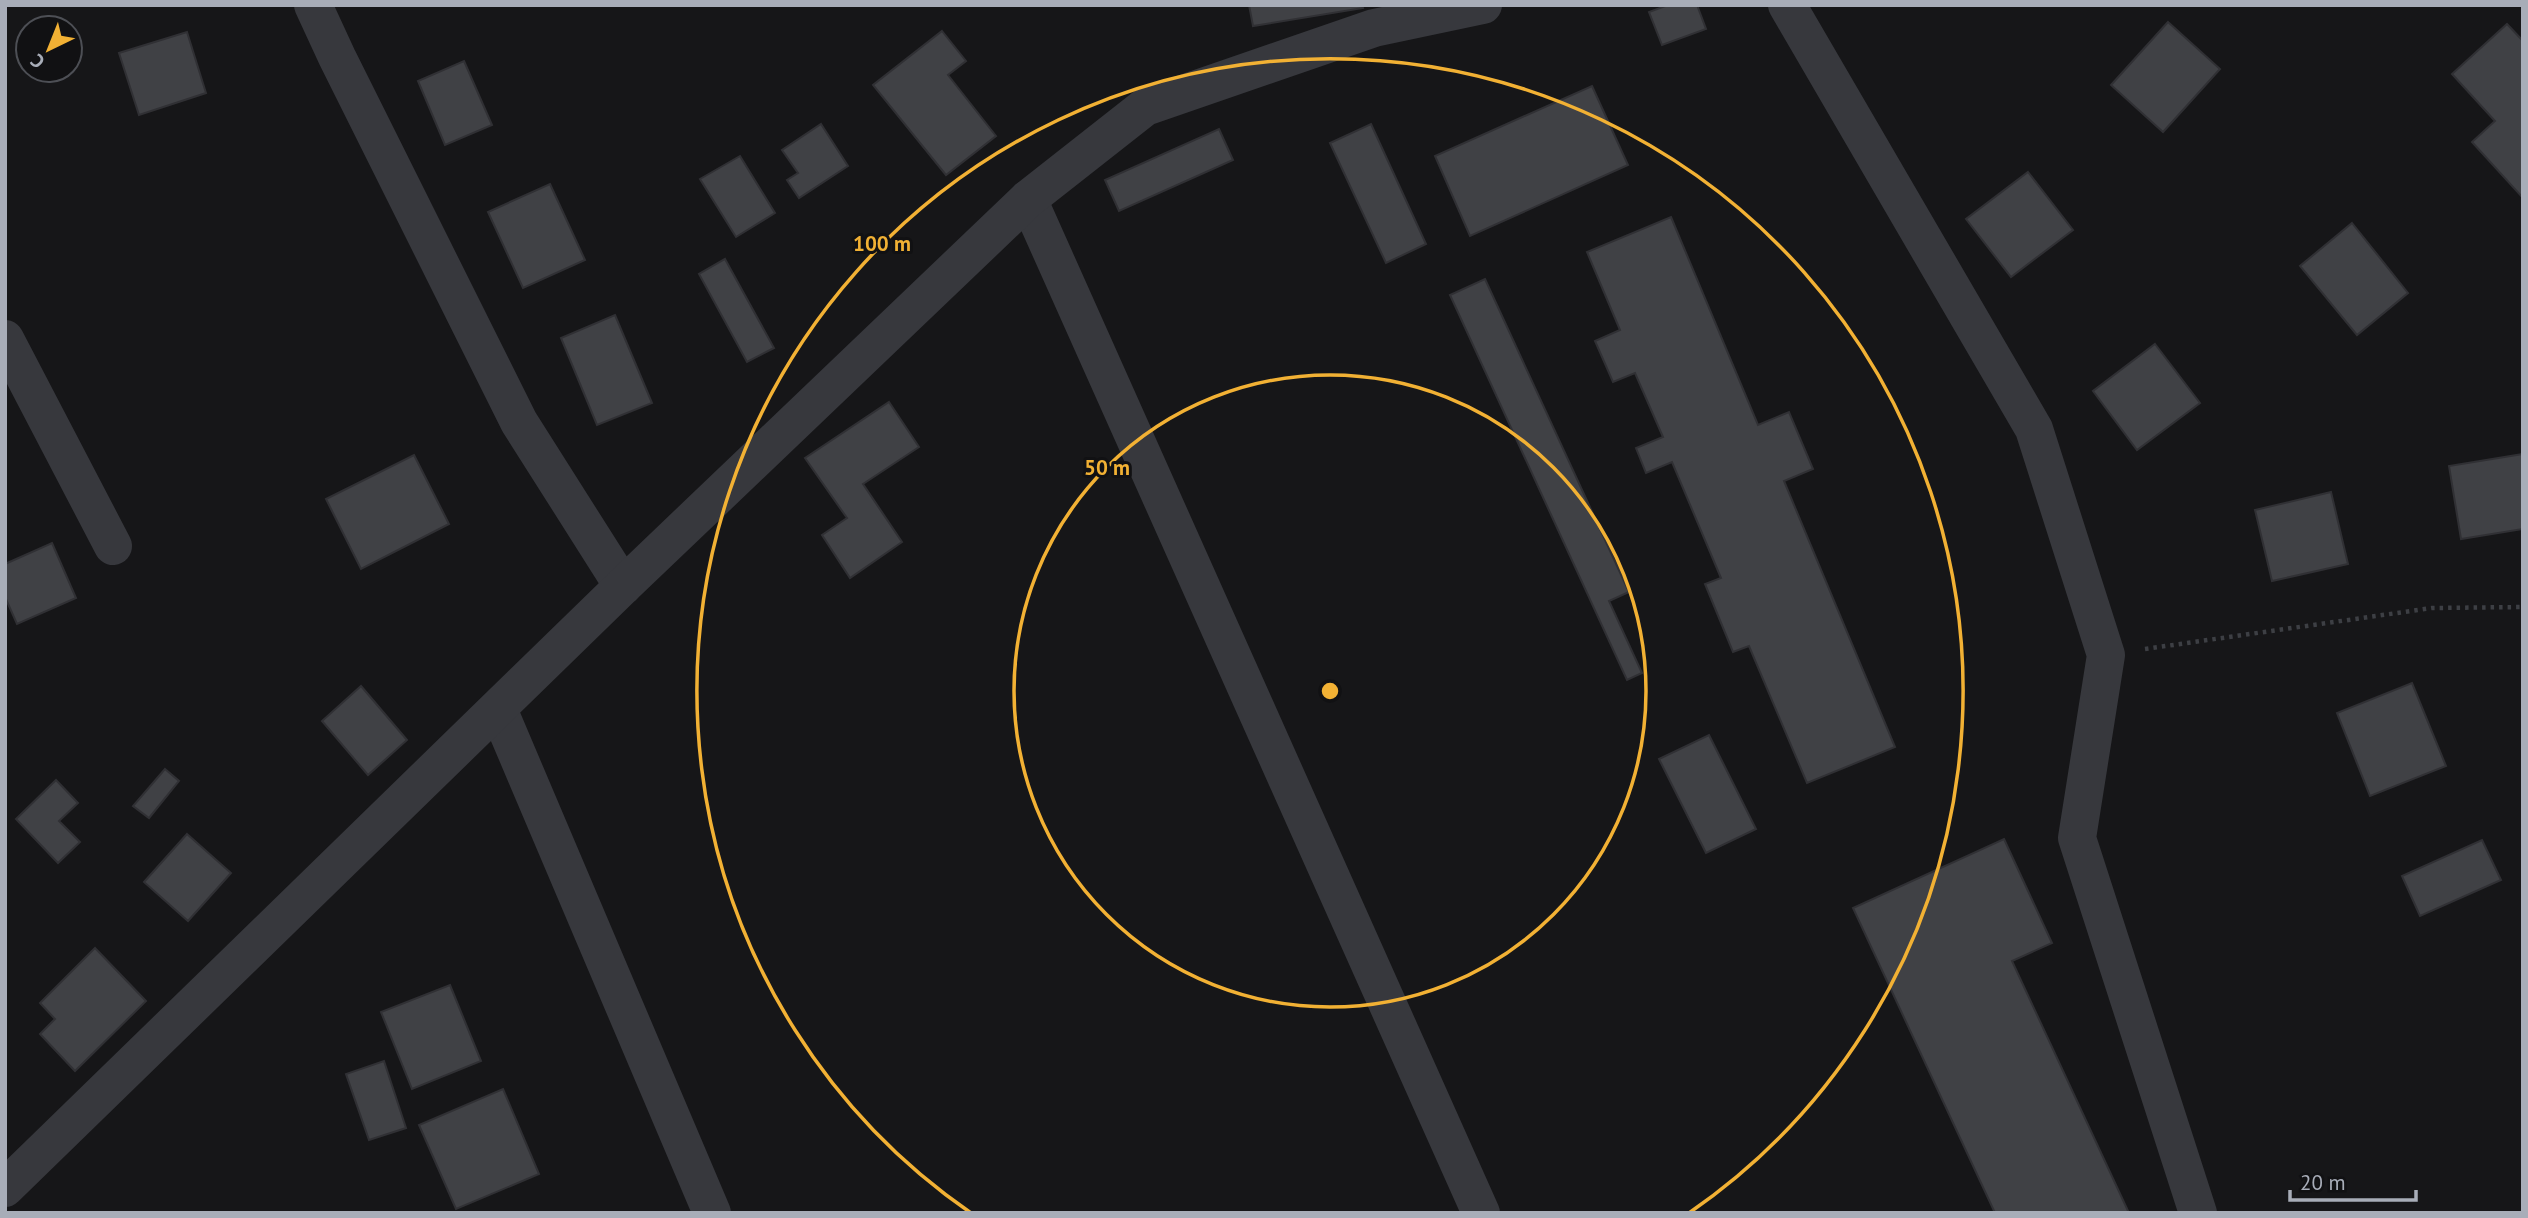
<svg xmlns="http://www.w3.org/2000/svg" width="2528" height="1218" font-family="'PT Sans',sans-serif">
	<rect width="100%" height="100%" fill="#161618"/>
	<g fill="#404145" stroke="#303034" stroke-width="2">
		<polygon points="1249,5 1362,5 1363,8 1253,26"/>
		<polygon points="1668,5 1697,5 1706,29 1662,45 1649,12"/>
		<polygon points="2168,22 2220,69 2163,132 2111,85"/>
		<polygon points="2507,24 2523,41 2523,198 2472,142 2495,121 2452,74"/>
		<polygon points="942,31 966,61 948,75 996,136 946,175 873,85"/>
		<polygon points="187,32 206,93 139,115 119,53"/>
		<polygon points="464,61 492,125 445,145 418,81"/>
		<polygon points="1592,86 1628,165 1470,236 1435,156"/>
		<polygon points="821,124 848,166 799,198 787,180 798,173 782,150"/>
		<polygon points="1371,124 1426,244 1386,263 1330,143"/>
		<polygon points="1219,129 1233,160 1119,211 1105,180"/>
		<polygon points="740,156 775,213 736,237 700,179"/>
		<polygon points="2028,172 2073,230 2011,277 1966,219"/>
		<polygon points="550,184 585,260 523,288 488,212"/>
		<polygon points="1671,217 1758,425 1789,412 1813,469 1784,481 1895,747 1807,783 1749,646 1733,652 1705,584 1721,578 1672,462 1646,473 1636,448 1663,437 1635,373 1613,382 1595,341 1620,330 1587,252"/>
		<polygon points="2352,223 2408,293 2357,335 2300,266"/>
		<polygon points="725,259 774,348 747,362 699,274"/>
		<polygon points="1485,279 1629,592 1609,601 1642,673 1627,680 1450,295"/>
		<polygon points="615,315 652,403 597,425 561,338"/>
		<polygon points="2155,344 2200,403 2137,450 2093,391"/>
		<polygon points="889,402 919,447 863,484 902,542 850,578 822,535 847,518 805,458"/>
		<polygon points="2523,454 2523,529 2461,539 2449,466"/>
		<polygon points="414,455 449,524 361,569 326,499"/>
		<polygon points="2331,492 2348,564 2272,581 2255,510"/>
		<polygon points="52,543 76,598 17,624 5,597 5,564"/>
		<polygon points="2412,683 2446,766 2370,796 2337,713"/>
		<polygon points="361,686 407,740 368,775 322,721"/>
		<polygon points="1709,735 1756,829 1706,853 1659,759"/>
		<polygon points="165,769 179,781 149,818 133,806"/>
		<polygon points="56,780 78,803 59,821 80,842 58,863 16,819"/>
		<polygon points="187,834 231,873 188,921 144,882"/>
		<polygon points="2004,839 2052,943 2012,961 2129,1213 1995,1213 1853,908"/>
		<polygon points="2482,840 2501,880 2420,916 2402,876"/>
		<polygon points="95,948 146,1001 75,1071 40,1034 55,1019 40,1003"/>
		<polygon points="450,985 481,1061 412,1089 381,1012"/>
		<polygon points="384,1061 406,1128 369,1140 346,1074"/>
		<polygon points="503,1089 539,1174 456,1209 419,1125"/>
	</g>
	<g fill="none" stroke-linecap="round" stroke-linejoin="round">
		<polyline stroke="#3d3f44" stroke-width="4.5" stroke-dasharray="3.5 5" stroke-linecap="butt" points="2145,649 2432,608 2523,607"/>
		<g stroke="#37383d" stroke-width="38">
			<polyline points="313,5 337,57 519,422 623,586"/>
			<polyline points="1787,5 2034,429 2106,655 2077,838 2198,1213"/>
			<polyline points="1028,199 1481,1213"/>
			<polyline points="5,339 113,546"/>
			<polyline points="498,709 712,1213"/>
			<polyline points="5,1188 623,586 1028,199 1145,107 1374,28 1483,5"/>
		</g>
	</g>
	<g fill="none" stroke="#f2b134" stroke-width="3.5">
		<circle cx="1330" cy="691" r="316"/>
		<path d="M971 1213A633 633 0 1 1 1689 1213"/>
	</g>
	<circle cx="1330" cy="691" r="10" fill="#f2b134" stroke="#111113" stroke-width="3.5"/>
	<g font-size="21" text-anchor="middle" font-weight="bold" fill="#f2b134" stroke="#111113" stroke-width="6" stroke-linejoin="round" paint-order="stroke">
		<text x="882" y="251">100 m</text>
		<text x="1107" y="475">50 m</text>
	</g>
	<rect width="2528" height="1218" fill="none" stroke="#a8adb8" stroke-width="14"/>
	<g transform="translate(49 49) rotate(223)"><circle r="33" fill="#111113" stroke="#4d4f55" stroke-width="2"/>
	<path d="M0-5L12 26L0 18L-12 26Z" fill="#f2b134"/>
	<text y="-10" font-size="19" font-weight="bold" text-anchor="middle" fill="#a8adb8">С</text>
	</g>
	<path d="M2290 1190v10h126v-10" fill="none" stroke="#a8adb8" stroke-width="3.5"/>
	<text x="2300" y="1190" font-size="21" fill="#a8adb8" stroke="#111113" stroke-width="5" paint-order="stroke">20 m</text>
</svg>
